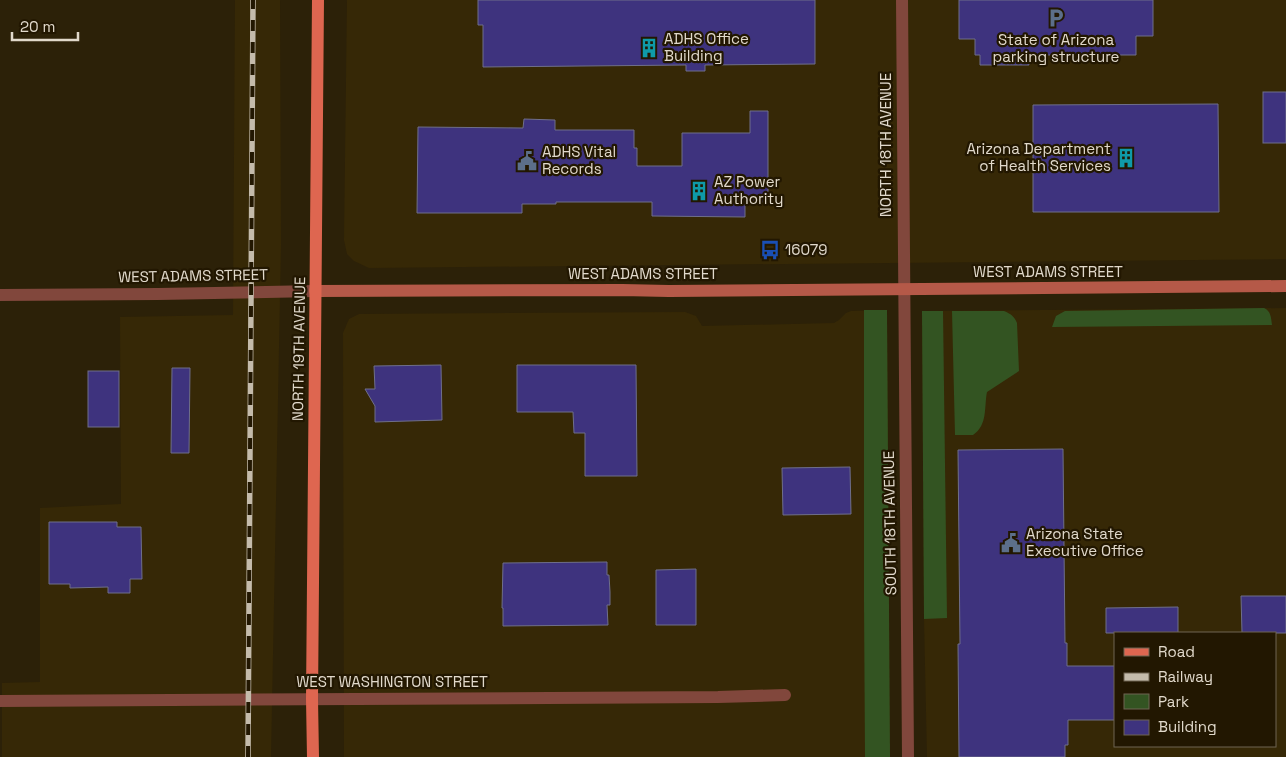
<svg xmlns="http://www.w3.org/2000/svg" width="1286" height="757" font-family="'Space Grotesk',sans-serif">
	<rect width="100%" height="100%" fill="#2c2108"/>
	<g fill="#362806" fill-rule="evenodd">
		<polygon points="235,0 280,0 281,245 271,757 2,757 2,683 40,682 40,508 121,504 120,317 233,315"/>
		<polygon points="347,0 1286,0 1286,259 369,268 354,261 347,254 344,240"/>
		<path d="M1286,308V757H927L924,619L922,311ZM1115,633H1275V746H1115Z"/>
		<polygon points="887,310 890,757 344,757 343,333 349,319 359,314 685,312 696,316 702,326 834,323 839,320 846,313 851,311"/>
	</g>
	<g fill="#335422">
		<path d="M1264,308C1271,311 1271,318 1272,325L1052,327L1056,316L1065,311Z"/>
		<polygon points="864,310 887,310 890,757 865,757 864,598"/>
		<polygon points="922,311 943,311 947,618 924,619"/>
		<path d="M952,311H1004C1011,314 1014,316 1017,323L1019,371L987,392C984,407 988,425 973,435H955Z"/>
	</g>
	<g fill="#3e337e" stroke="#6f6f8a">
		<polygon points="478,0 815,0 815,64 705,65 705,71 686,71 686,65 483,67 483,25 478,25"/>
		<polygon points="959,0 1153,0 1153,36 1136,36 1136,55 1029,55 1029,65 980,65 980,55 975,55 975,39 959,39"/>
		<rect x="1263" y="92" width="23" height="51"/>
		<polygon points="1218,104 1219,212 1033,212 1033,105"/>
		<polygon points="750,111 768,111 768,202 745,202 745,217 652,216 652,202 556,202 556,204 522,204 522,213 417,213 418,127 523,128 524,119 555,120 555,130 634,130 634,148 637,148 637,166 682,166 682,133 750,133"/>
		<polygon points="441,365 442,420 375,422 375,406 365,389 375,389 374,366"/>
		<polygon points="517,365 636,365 637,476 585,476 585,433 574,433 573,412 517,412"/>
		<polygon points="172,368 190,368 189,453 171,453"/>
		<rect x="88" y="371" width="31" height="56"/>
		<polygon points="1063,449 1065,643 1067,643 1067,666 1115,666 1115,720 1068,720 1068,745 1065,745 1065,757 959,757 958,644 960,644 958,450"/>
		<polygon points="850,467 851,514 783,515 782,468"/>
		<polygon points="49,522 117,522 117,527 141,527 142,579 130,579 130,593 108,593 108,587 70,588 70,584 49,584"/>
		<polygon points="607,562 607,575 609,575 610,592 610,605 607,605 608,625 503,626 503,608 502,608 503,563"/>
		<polygon points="696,569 696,625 656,625 656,570"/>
		<polygon points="1241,596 1286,596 1286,633 1242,633"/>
		<polygon points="1178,607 1178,633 1106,633 1106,608"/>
	</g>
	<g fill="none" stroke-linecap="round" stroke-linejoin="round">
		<g stroke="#81473c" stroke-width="12">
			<polyline points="902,0 908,757"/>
			<polyline points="0,701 718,697 785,695"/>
		</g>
		<polyline stroke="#81473c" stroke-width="12" points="0,295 158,294 315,291"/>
		<polyline stroke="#b55948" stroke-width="12" points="315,291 622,290 669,291 1286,286"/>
		<polyline stroke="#de6650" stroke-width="12" points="313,757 312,699 318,0"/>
		<defs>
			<polyline id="rail" points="248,757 253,0"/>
		</defs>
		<use href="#rail" stroke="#c4bbab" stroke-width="5.5"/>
		<use href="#rail" stroke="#221701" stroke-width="4" stroke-dasharray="11" stroke-linecap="butt"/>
	</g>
	<defs>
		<symbol id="parking-bare" viewBox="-9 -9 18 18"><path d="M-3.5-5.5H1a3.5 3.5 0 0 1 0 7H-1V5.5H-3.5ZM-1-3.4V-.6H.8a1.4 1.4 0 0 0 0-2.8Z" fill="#5c6f8a" stroke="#221701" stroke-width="2.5" paint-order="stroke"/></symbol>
		<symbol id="building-bare" viewBox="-9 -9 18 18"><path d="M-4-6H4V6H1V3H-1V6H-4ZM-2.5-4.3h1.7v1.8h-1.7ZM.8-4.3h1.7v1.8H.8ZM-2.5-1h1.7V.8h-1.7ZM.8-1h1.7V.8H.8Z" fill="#0f9aa8" stroke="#221701" stroke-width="2.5" paint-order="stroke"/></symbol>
		<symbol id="civic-bare" viewBox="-9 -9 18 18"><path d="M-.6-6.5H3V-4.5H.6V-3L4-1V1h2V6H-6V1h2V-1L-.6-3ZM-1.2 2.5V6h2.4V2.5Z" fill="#5c6f8a" stroke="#221701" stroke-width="2.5" paint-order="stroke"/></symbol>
		<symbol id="bus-bare" viewBox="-9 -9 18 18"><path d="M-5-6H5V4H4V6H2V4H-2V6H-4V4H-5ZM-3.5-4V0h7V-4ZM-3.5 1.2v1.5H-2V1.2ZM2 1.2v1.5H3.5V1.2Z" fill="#1a4fb4" stroke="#221701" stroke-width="2.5" paint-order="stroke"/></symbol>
	</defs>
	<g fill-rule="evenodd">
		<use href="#parking-bare" x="1042" y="4" width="28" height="28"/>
		<use href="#building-bare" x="635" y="34" width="28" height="28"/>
		<use href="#building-bare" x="1112" y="144" width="28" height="28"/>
		<use href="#civic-bare" x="513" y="147" width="28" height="28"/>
		<use href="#building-bare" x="685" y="177" width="28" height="28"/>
		<use href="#bus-bare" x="756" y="236" width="28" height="28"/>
		<use href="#civic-bare" x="997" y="529" width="28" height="28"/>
	</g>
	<g text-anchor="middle" stroke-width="4.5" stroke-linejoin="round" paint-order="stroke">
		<g font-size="15" fill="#e1d9cb" stroke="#221701" text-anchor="start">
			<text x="664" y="44">ADHS Office<tspan x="664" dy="17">Building</tspan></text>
			<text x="1056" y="45" text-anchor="middle">State of Arizona<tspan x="1056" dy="17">parking structure</tspan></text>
			<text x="1111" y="154" text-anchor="end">Arizona Department<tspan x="1111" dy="17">of Health Services</tspan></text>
			<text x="542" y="157">ADHS Vital<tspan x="542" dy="17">Records</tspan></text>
			<text x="714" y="187">AZ Power<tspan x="714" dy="17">Authority</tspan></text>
			<text x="785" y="255">16079</text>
			<text x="1026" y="539">Arizona State<tspan x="1026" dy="17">Executive Office</tspan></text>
		</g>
		<g font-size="15" fill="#e1d9cb" stroke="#221701">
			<text transform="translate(886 145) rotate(-90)" y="5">NORTH 18TH AVENUE</text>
			<text x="1048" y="277">WEST ADAMS STREET</text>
			<text x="643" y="279">WEST ADAMS STREET</text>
			<text transform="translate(193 276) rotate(-1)" y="5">WEST ADAMS STREET</text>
			<text transform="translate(299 349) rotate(-89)" y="5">NORTH 19TH AVENUE</text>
			<text transform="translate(890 523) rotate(-91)" y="5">SOUTH 18TH AVENUE</text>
			<text x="392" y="687">WEST WASHINGTON STREET</text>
		</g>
	</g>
	<rect x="1114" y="632" width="162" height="115" fill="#221701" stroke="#6e6552"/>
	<rect x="1124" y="648" width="25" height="8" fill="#de6650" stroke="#6e6552"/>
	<text x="1158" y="657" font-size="15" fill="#e1d9cb">Road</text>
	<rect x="1124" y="673" width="25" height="8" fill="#c4bbab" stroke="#6e6552"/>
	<text x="1158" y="682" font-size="15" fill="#e1d9cb">Railway</text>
	<rect x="1124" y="694" width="25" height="15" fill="#335422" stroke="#6e6552"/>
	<text x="1158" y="707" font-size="15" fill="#e1d9cb">Park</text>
	<rect x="1124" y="720" width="25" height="15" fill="#3e337e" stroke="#6e6552"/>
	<text x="1158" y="732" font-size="15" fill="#e1d9cb">Building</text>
	<path d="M12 32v8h66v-8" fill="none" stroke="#e1d9cb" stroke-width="2.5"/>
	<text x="20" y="32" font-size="15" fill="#e1d9cb" stroke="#221701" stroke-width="4" paint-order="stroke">20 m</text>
</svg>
